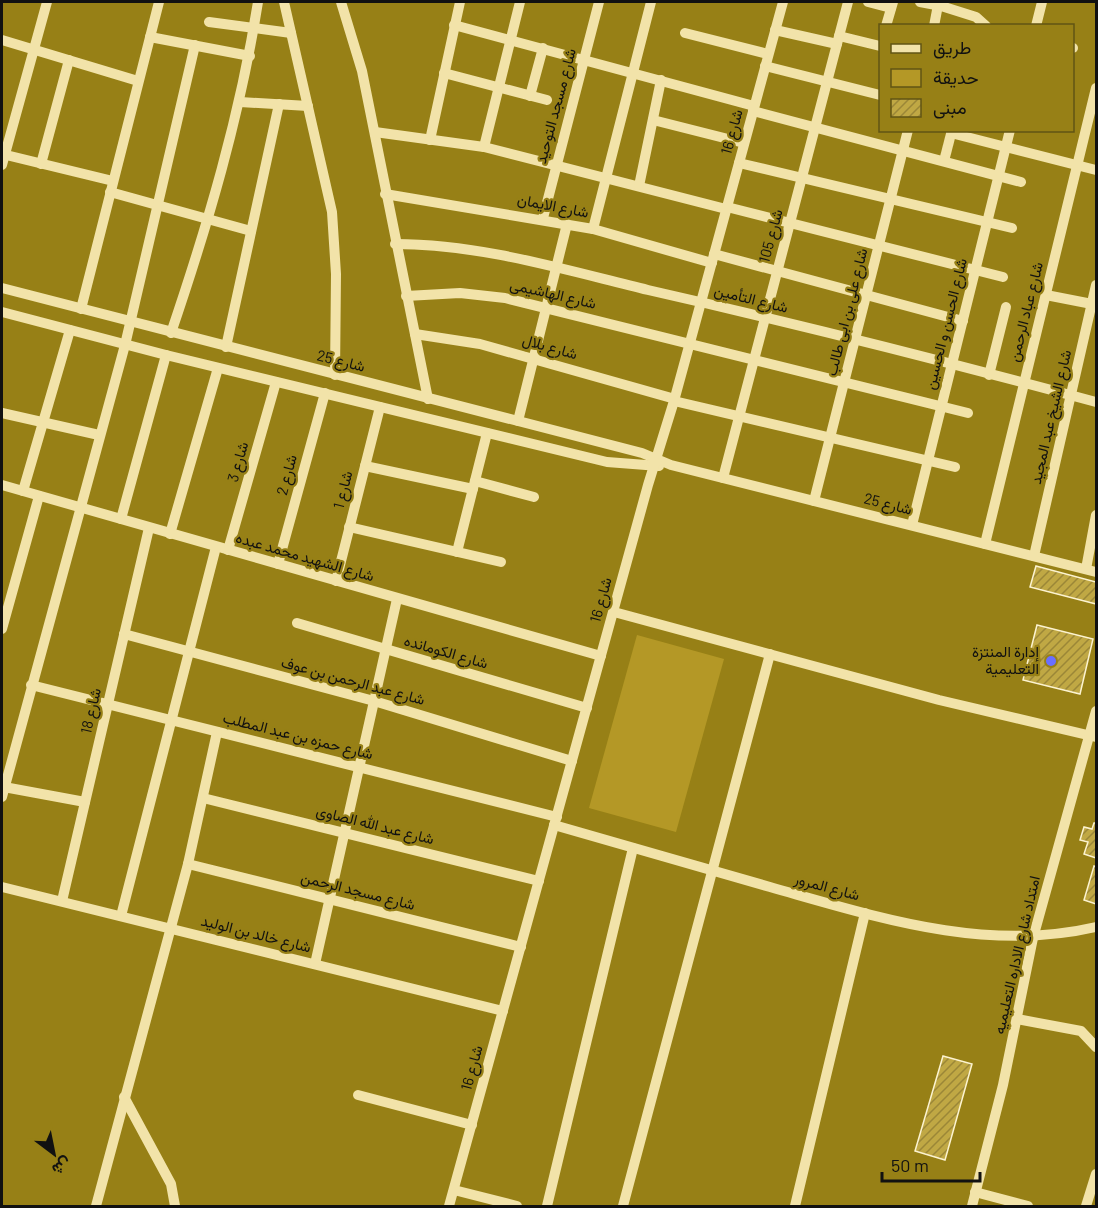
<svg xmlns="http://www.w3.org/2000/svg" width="1098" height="1208" font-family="Barlow,Vazirmatn,sans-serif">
	<defs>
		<pattern id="building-hatch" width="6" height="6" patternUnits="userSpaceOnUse" patternTransform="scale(1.5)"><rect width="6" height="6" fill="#c0a844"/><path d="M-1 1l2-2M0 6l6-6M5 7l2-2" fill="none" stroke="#9b8737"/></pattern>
	</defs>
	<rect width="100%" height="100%" fill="#978016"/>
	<polygon fill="#b49826" points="637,635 724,659 676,832 589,808"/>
	<g fill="url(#building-hatch)" stroke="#fcf3d0" stroke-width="1.5">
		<polygon points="1036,566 1096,582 1096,604 1030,587"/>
		<polygon points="1037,625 1093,639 1080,694 1023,680"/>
		<polygon points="1094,823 1096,823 1096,858 1084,854 1088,842 1080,840 1084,827 1092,829"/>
		<polygon points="1094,866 1096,867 1096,904 1084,900"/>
		<polygon points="943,1056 972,1064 945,1160 915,1151"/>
	</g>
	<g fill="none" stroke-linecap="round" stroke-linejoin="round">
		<g stroke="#f2e3a9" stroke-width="10">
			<polyline points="284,2 332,212 336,274 335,375"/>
			<polyline points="341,2 362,71 428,399"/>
			<polyline points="868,2 891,8"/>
			<polyline points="920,2 936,5 943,2"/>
			<polyline points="209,22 291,33"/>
			<polyline points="454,25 754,106"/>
			<polyline points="886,26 893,2"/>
			<polyline points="934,26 938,5 976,17 986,26"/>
			<polyline points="1036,26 1042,2"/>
			<polyline points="775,30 837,44"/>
			<polyline points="685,33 768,54"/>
			<polyline points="839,36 880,46"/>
			<polyline points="150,37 250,56"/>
			<polyline points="2,40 138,81"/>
			<polyline points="1072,48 1073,48"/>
			<polyline points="765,66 880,95"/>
			<polyline points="444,73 547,100"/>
			<polyline points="530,96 543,48"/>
			<polyline points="240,102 308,106"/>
			<polyline points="753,111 1021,182"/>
			<polyline points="653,120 744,143"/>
			<polyline points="375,132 484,147 726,209"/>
			<polyline points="951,133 1096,170"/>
			<polyline points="430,140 460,2"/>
			<polyline points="484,147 520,2"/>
			<polyline points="2,154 113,181"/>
			<polyline points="944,161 952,130"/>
			<polyline points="739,163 1012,228"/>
			<polyline points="41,164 69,60"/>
			<polyline points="2,165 47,2"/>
			<polyline points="639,186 661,80"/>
			<polyline points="110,192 251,231"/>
			<polyline points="385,194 593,229 712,263"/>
			<polyline points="727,207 1003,277"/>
			<polyline points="543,218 599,2"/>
			<polyline points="593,229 651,2"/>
			<path d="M395,244C481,244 565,270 648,290C798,324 948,362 1096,402"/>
			<polyline points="714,254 963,321"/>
			<polyline points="2,288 642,453 671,465 1096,572"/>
			<polyline points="1046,295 1092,304"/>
			<polyline points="406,296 460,293 505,298 968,413"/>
			<polyline points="81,309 159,2"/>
			<polyline points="2,312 166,355 607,462 659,466"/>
			<path d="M171,333C208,224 240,116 258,2"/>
			<polyline points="415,334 480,344 675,399"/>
			<polyline points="226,347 279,104"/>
			<polyline points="989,375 1006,307"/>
			<polyline points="674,401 955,467"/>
			<polyline points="2,413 99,435"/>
			<polyline points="518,421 567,224"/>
			<polyline points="365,466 473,489"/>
			<polyline points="723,478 848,2"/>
			<polyline points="475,481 534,497"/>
			<polyline points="2,485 601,656"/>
			<polyline points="23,491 70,330"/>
			<polyline points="814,501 908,130"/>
			<polyline points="121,519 166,355"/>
			<polyline points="912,525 1010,130"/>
			<polyline points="349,527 501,562"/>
			<polyline points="170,534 218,368"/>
			<polyline points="985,544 1096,88"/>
			<polyline points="228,550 276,382"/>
			<polyline points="457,552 487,433"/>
			<polyline points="1034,556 1096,285"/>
			<polyline points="278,564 325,393"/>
			<polyline points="1086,569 1096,515"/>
			<polyline points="336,581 380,407"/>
			<polyline points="614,612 939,700 1096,737"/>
			<polyline points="297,623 587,708"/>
			<polyline points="2,629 39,496"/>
			<polyline points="124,634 374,701 572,761"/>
			<polyline points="31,685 557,817"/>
			<polyline points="4,787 85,802"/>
			<polyline points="2,797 125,345 195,45"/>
			<polyline points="203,798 539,881"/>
			<path d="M554,825C626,846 698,866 770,887C877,917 985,953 1096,927"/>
			<polyline points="188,864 521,947"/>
			<polyline points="2,887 503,1011"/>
			<polyline points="62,901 149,528"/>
			<polyline points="121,916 216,547"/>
			<polyline points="315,964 397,599"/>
			<polyline points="1017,1019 1081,1031 1096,1047"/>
			<polyline points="358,1095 472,1125"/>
			<polyline points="124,1097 171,1184 175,1206"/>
			<polyline points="454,1190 517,1206"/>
			<polyline points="975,1192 1028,1206"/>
			<polyline points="96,1206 188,864 217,732"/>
			<polyline points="449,1206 648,485 674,401 783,2"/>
			<polyline points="547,1206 633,848"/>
			<polyline points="623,1206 770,654"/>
			<polyline points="795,1206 865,913"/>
			<polyline points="972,1206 1003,1085 1033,938 1096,711"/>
			<polyline points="1086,1206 1096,1174"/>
		</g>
	</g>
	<circle fill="#6a6fff" stroke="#978016" stroke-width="2" cx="1051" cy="661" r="6"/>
	<g text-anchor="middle" stroke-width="4.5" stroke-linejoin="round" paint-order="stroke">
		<g font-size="15" fill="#111" stroke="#978016">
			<text transform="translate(556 106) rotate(-75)" y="5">شارع مسجد التوحيد</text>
			<text transform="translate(732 132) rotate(-75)" y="5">شارع 16</text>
			<text transform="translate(553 206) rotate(11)" y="5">شارع الايمان</text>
			<text transform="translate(771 236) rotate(-75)" y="5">شارع 105</text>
			<text transform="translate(553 294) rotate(13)" y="5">شارع الهاشيمى</text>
			<text transform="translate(751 299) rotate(14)" y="5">شارع التأمين</text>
			<text transform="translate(847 312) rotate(-76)" y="5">شارع على بن ابى طالب</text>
			<text transform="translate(1026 312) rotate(-76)" y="5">شارع عباد الرحمن</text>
			<text transform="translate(946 324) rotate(-76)" y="5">شارع الحسن و الحسين</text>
			<text transform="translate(550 347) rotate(16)" y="5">شارع بلال</text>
			<text transform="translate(341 361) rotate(14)" y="5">شارع 25</text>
			<text transform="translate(1051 417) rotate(-77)" y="5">شارع الشيخ عبد المجيد</text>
			<text transform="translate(238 462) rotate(-74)" y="5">شارع 3</text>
			<text transform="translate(287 475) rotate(-75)" y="5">شارع 2</text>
			<text transform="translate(343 490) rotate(-76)" y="5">شارع 1</text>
			<text transform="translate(888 504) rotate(14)" y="5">شارع 25</text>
			<text transform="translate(305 557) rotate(16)" y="5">شارع الشهيد محمد عبده</text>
			<text transform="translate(601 600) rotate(-75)" y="5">شارع 16</text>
			<text transform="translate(446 652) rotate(16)" y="5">شارع الكومانده</text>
			<text transform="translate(353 681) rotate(15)" y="5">شارع عبد الرحمن بن عوف</text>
			<text transform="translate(91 711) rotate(-77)" y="5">شارع 18</text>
			<text transform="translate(298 736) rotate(14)" y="5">شارع حمزه بن عبد المطلب</text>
			<text transform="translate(375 825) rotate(14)" y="5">شارع عبد الله الصاوى</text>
			<text transform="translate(827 887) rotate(15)" y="5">شارع المرور</text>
			<text transform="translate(358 891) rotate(14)" y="5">شارع مسجد الرحمن</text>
			<text transform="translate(256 934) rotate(14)" y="5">شارع خالد بن الوليد</text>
			<text transform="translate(1017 955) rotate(-77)" y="5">امتداد شارع الاداره التعليميه</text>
			<text transform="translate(472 1068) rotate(-75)" y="5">شارع 16</text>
		</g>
		<g font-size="15" fill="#111" stroke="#978016" text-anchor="end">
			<text x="1039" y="657">إدارة المنتزة<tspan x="1039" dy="17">التعليمية</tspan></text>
		</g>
	</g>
	<rect width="1098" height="1208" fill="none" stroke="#111111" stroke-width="6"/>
	<rect x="879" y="24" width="195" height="108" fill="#978016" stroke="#615414" stroke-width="1.5"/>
	<rect x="891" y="44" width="30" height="9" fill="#f2e3a9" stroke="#615414" stroke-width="1.5"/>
	<text x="933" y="54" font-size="18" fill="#111111">طريق</text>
	<rect x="891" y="69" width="30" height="18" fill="#b49826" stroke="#615414" stroke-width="1.5"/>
	<text x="933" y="84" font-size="18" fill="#111111">حديقة</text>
	<rect x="891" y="99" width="30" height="18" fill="url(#building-hatch)" stroke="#615414" stroke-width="1.5"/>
	<text x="933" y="114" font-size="18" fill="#111111">مبنى</text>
	<g transform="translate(54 1154) rotate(148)" stroke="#978016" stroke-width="4.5" paint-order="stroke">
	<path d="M0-4.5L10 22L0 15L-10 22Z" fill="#111111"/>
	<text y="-9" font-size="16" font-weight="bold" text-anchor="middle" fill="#111111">ش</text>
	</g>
	<path d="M882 1172v9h98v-9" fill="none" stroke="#111111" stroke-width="3"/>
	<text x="891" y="1172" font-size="18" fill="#111111" stroke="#978016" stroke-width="4.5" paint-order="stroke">50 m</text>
</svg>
